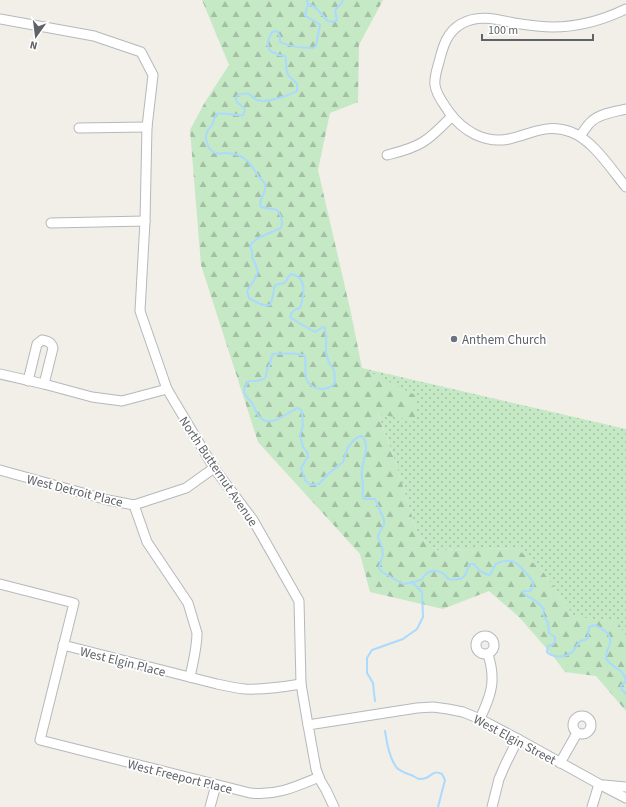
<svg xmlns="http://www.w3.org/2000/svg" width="626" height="807" font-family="'Source Sans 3',sans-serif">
	<defs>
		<pattern id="grass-dots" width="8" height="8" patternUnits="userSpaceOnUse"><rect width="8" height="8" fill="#c5e8c5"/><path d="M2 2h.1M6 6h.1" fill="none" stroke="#a3c0a4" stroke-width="1.8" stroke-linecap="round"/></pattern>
		<pattern id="forest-firs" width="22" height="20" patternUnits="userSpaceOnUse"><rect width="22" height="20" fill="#c5e8c5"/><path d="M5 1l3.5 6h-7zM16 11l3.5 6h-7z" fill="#a3c0a4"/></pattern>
	</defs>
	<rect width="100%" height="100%" fill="#f1efe8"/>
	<polygon fill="url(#grass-dots)" points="362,368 626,429 626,637 617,622 574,617 544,573 517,548 437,550 418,536 397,467"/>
	<polygon fill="url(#forest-firs)" points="202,0 383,0 359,45 358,102 330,113 318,170 351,313 362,368 415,395 415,421 378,414 397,467 418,536 437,550 517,548 544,573 574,617 618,622 626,637 626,711 596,676 565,672 553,656 520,618 489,591 443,609 370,592 360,554 258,442 201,265 190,130 205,102 229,65"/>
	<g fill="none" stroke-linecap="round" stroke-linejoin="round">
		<g stroke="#aadaff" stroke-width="2">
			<polyline points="307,0 308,4 315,7 328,21 333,22 337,20 335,10 341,4 343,0"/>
			<path d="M308,4L305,15C308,19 315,20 320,25L317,40L316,46L313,48C302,48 289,47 280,42V37L277,31L272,32C268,40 266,43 270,51L279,55L285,56C288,63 284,70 289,76C292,79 295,81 297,84V91C290,95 271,101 263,101C263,101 257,100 257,100C254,99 252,95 249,94C246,93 236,93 236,99C235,103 244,106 245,110L243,115C234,116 226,112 217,114C214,117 214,121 212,125C211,127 209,128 208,130C203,138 208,151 216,153C220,155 222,153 225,153C229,153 234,154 238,155C250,160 252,167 259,177C261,180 264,181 265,184C268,193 257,199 261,207C267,209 272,208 277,210C281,215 283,222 281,228L258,238L250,245C251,250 254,253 252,257C262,277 257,274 247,291L249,298C255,301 262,307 270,305C273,299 273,292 275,285L284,283L287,280L288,277L291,274C308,277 304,296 300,308C295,309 291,311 290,317L299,323L315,332L323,327L325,328L326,337V353L329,363L334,370L335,383C327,392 311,391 306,378C305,374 306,363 305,356C298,353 281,353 273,354L272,355L270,364L267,370L266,376L264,379L256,381H249C247,384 244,387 244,392C245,397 251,400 253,405C256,411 258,419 266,421C277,423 288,412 298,408L302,411L303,425L300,435L303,447L307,452L308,456L307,458L301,468L305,480L310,485L319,484L327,475L343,462L348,447L355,439L360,436L363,437C370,447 363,459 362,470C361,476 363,481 363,486C363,491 362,494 363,498L366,499H375L384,520V525L379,533L378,537L382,547L383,554L379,568L382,572L403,584C407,583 418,582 422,579C425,576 422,577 426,574C432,568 444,571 448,579C454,580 462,580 465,575C467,572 468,567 469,564H474C479,570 482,574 490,575C492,572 493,567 496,564C500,561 509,560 514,562C518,563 532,579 533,583C534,586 532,589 530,591H524L523,593L529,597L536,601L544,609L543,614L548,623L549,633L555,637V642L552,645L548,646L547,652C553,658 565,658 572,652C575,649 578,644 580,641L585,640L588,638L589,627L595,625C602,629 612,633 610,643C610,646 608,649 607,651C606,654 606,655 606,658C612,670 623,666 626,681L621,686L622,690L626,694"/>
			<polyline points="375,701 374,693 373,683 367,673 367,658 372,650 403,639 417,629 423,617 422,592 412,582"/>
			<path d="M385,731C387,743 389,758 397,768C401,772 406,773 411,775C414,776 416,778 419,779C421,779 424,779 426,778C433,775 433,770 442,774L445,780L438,807"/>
		</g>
		<defs>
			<g id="street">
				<path d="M626,9C603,20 579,27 553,27C540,27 527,25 514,23C496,19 478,14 461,24C447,32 443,46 439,62C437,69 434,78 435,85C436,95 444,104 449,112C463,131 485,144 509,139C532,134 546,123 571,132C593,140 611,169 626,187"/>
				<polyline points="0,19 94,36 141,52 153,75 147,127 145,221 140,311 167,389 214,468 253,520 299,601 301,684 308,725 316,769 320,780 326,790 334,807"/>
				<polyline points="79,128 147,127"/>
				<path d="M580,136C584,131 587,125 592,121C601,113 615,112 626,109"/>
				<path d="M387,155C399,152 412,149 423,142C434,135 443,125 452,116"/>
				<polyline points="51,223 145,221"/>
				<polyline points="0,374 44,384 92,397 122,401 167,389"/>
				<path d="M28,381L37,344L42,340C48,341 51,342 53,348L44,384"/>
				<polyline points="0,470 108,500 134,505 186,488 214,468"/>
				<path d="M134,505L147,542L188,603L197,633C197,648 193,662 190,677"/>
				<path d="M0,584L74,603L40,740L250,793C276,796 295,787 319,777"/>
				<circle cx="485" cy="645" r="9"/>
				<path d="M63,645L217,684C226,686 235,688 245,689C264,690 283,687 301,684"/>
				<circle cx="582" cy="725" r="9"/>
				<path d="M480,719C486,705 493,691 492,676C492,668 490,661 488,654"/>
				<polyline points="308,725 417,708 433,707 448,709 463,712 480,719 518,739 599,784 626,798"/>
				<polyline points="560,763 577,733"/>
				<polyline points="604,785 626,787"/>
				<polyline points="210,807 216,785"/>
				<polyline points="492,807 499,779 506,763 518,739"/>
				<polyline points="592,807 599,784"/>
			</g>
		</defs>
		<use href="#street" stroke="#b5b8bc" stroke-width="11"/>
		<use href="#street" stroke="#fff" stroke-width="9"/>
	</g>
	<circle fill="#6b7280" stroke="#fff" stroke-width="1.5" cx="454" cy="339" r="4"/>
	<g text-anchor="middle" stroke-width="3.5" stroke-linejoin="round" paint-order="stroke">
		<g font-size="13" fill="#5b616d" stroke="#fff" text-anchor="start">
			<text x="462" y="344">Anthem Church</text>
		</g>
		<g font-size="13" fill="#5f6368" stroke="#fff">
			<text transform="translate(219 471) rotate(56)" y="5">North Butternut Avenue</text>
			<text transform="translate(75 490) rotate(14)" y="5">West Detroit Place</text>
			<text transform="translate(123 661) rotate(14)" y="5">West Elgin Place</text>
			<text transform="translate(515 739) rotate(28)" y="5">West Elgin Street</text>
			<text transform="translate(180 776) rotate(14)" y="5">West Freeport Place</text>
		</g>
	</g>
	<g transform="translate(36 36) rotate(194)" stroke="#ffffff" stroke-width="3" paint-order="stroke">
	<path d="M0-3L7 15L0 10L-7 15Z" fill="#5f6368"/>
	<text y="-6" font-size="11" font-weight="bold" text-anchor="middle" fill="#5f6368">N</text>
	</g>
	<path d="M482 34v6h111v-6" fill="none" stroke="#5f6368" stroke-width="2"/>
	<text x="488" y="34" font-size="12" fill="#5f6368" stroke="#ffffff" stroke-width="3" paint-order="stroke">100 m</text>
</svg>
